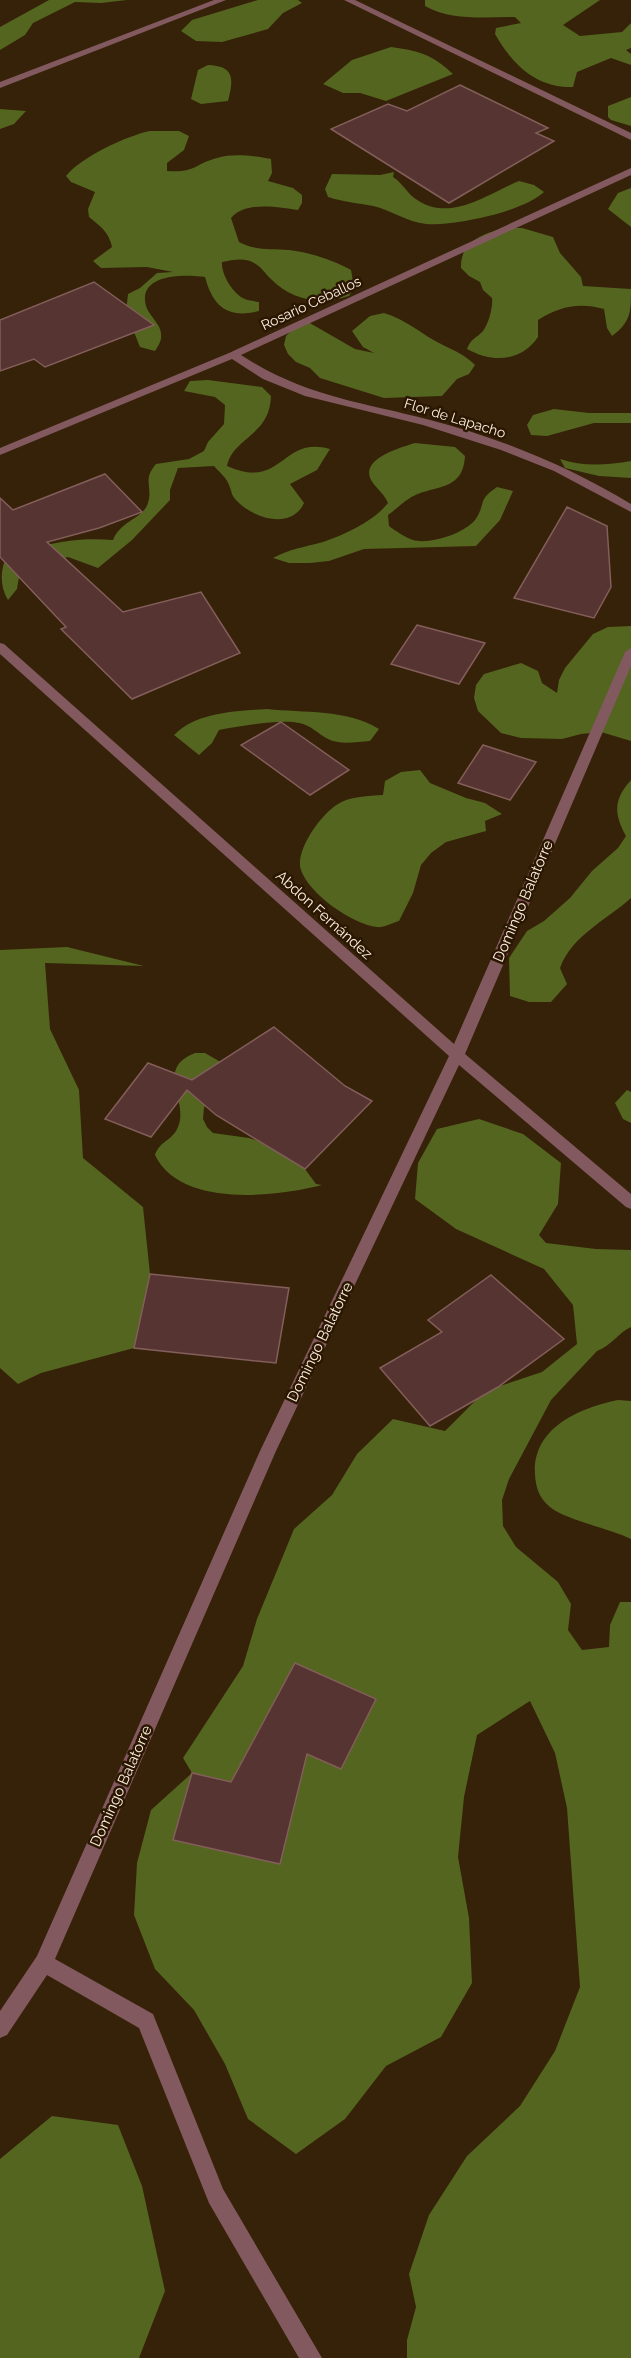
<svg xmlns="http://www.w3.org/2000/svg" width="631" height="2358" font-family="Raleway,sans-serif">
	<rect width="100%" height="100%" fill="#362109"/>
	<g fill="#53651f">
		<polygon points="49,0 127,0 101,3 75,2 33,23 25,35 0,50 0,27"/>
		<polygon points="258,0 298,0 302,3 283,13 268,29 222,42 196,41 181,31 192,20"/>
		<path d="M425,0H600L563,25L580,36L622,32L631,23V48L626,50L631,54V65L611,58L577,72L573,87C536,88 512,64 495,34L496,28L521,23L515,17C486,17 451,21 425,6Z"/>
		<path d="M391,47C419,51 432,54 453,74L386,101L360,93H343L323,84L352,60Z"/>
		<path d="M208,65C234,66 234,78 228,101L201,104L191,99L198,70Z"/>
		<polygon points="631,97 631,126 611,120 608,117 608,106"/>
		<polygon points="0,109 26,111 14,124 0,129"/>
		<path d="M150,131H179L189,136L184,150L167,163V171C196,173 194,164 217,158C233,153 255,156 271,159L272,173L268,181L293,188L302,195V203L298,210C277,207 246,201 231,218L239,242C256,251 270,248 289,250C309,252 333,260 351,270L354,287L349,296C321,305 292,301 271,279C265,274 262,267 254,263C244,257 233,260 222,262C221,274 233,294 245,299C249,301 255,301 259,302V311C228,319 213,307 205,277C186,274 137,273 146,306C149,316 161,324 161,334C162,341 158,346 155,351L140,347L126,312L128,294L140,288L157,273L173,272L147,267L101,268L93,261L112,247C109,232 100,226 89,217L88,209L95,192L71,182L66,176C81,157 126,136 150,131Z"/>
		<path d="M394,172L393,177C402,183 406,191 413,197C448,225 487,194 519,181L534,185L544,192C523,212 454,226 426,224C407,222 391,210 373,206C358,203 343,202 328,197L325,189L332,174L380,175Z"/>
		<polygon points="631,188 631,227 608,209 618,193"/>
		<path d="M506,228H522L553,237L560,253L581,277L583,286L631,289C631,312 631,322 612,336L607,328L604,309C580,302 559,306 538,320V337C521,362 492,363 467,349C471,338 477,338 483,331C489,323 493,307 492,298L483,290L480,282L469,276L461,268C460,241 484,233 506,228Z"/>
		<path d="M384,313C406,319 422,335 443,345C455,351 465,355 475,365L469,374L457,379L442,396L384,398L320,378L310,368L296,362L288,354L284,345L286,336L294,328L308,322L355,349L374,353L363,347L352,331L370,316Z"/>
		<path d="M208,380L262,387L271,396C270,436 233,437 227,466C283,491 281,435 330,449L317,470L290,484L304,503C292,530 254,519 237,501C231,495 232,492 229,485C227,478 219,472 214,466L178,468L170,490V500L132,540L98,568L68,557L29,568L19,577L17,589L8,600C0,587 0,572 6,557C46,544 71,537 113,540C121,520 143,519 148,503C153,486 142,480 156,464L189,459L204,451L208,442L224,424L225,405L215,397L184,391L190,381Z"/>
		<polygon points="554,409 589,413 631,413 631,423 594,423 547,436 531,435 527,425 533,415"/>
		<path d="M415,443L455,447L465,456C463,493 433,484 410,498C402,503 395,510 388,515L389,526C396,531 404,537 413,540C429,545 468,533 477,517C486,501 478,500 497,487L513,491L500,520L476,546L364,549L329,561L310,563H289L273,558C289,549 305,547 323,542C344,535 374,521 388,503C384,494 379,491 373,483C356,460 399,448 415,443Z"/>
		<path d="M560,459C583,467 607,465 631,461V478L599,476L565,468Z"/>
		<polygon points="631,626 631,741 601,732 581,734 562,739 521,738 501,733 478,711 474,698 476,685 484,674 521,663 538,671 542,683 557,693 559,680 565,668 593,634 608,627"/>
		<path d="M267,709C304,713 347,709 379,729L370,741C357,742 339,745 328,739C318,734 311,725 299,723C281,719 239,726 219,730L212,743L199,755L174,735C196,712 236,711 267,709Z"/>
		<path d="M420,770L430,783L466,798L485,803L502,814L485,821L486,831L446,842L431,853L421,865L413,893L399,921C392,923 383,928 377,927C352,924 309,894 301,870C294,851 322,813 338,804C351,796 368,796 383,795L385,781L401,772Z"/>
		<path d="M631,780V898C607,920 572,935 560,968L567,984L551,1002H529L510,996L509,958L527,931L544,921L570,898L592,871L618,848L626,836C614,814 613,800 631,780Z"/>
		<polygon points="67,947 144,966 45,963 50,1029 79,1090 83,1158 143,1207 150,1274 134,1348 41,1373 18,1384 0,1368 0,950"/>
		<path d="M195,1053H205L224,1064L204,1108L203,1119L207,1127L213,1133L249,1138L261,1142L305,1169L316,1184L322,1185C276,1197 180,1208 155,1155C160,1141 169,1142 176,1131C193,1103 152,1070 195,1053Z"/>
		<polygon points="627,1090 631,1092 631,1123 623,1119 615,1103"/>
		<path d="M479,1119L523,1134L561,1163L558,1204L539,1235L546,1243L596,1249L631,1250V1327C618,1333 611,1346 597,1351L551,1400L509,1479L502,1500L503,1526L516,1547L558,1582L571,1604L568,1630L582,1650L609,1647L610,1625L620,1602H631V2358H407V2340L416,2307L409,2274L429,2215L467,2156L520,2106L555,2051L580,1987L567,1808L555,1753L530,1701L477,1735L464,1797L458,1857L469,1918L472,1983L441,2037L386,2066L345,2119L296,2154L248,2119L225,2064L194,2010L155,1969L134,1915L137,1863L151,1810L192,1773L183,1758L243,1666L257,1619L294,1529L332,1495L357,1454L393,1419L445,1431L478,1398L500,1386L542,1372L577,1344L573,1305L544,1269L456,1229L415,1199L418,1163L437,1129Z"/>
		<path d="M618,1400L631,1401V1539C611,1529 563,1519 550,1507C539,1498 536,1488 535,1475C532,1428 579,1408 618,1400Z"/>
		<polygon points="52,2116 118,2125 142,2186 165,2291 139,2358 0,2358 0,2159"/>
	</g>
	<g fill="#553431" stroke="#835e5a" stroke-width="1.5">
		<polygon points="460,85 548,128 536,133 554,141 449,203 331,129 388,104 407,111"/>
		<polygon points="94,282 154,325 45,367 34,359 0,371 0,320"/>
		<polygon points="105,474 142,512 99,528 47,542 123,612 201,592 240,653 132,699 61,629 66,627 0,557 0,498 13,510"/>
		<polygon points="567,507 607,526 611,587 594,618 514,598"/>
		<polygon points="417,625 485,643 459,684 391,664"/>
		<polygon points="281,722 349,770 310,795 241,745"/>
		<polygon points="483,745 536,762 510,800 458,783"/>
		<polygon points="274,1027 345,1086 372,1101 305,1169 216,1115 187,1090 151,1137 105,1119 148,1063 192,1080"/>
		<polygon points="150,1274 289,1288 276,1363 134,1348"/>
		<polygon points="491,1275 564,1339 498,1387 430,1426 380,1368 442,1332 428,1320"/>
		<polygon points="295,1663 376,1699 341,1769 307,1754 280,1864 173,1840 192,1773 231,1782"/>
	</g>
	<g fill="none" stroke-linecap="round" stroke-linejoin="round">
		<g fill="#82595e" fill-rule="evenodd">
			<polygon points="214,0 226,0 0,88 0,82"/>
			<polygon points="344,0 355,0 631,133 631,140"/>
			<path d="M631,168V175L241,355C306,397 358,401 430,420C500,438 568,466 631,504V512L554,471L501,450L423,425L305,396L263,379L232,359L0,455V448L229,353Z"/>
			<polygon points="0,643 4,644 454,1044 625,652 631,648 631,666 465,1054 631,1194 631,1209 626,1207 459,1065 276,1451 55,1959 153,2014 223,2189 322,2358 299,2358 209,2203 139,2028 47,1975 7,2035 0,2038 0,2011 37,1956 260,1451 449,1056 0,654"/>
		</g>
	</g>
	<g text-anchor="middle" stroke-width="5" stroke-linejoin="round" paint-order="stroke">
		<g font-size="14" fill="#fef0e2" stroke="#2b1701">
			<text transform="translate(311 303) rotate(-25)" y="5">Rosario Ceballos</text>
			<text transform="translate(455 418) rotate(17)" y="5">Flor de Lapacho</text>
		</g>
		<g font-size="15" fill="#fef0e2" stroke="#2b1701">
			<text transform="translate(523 901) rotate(-67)" y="5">Domingo Balatorre</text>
			<text transform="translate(324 915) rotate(42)" y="5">Abdon Fernández</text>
			<text transform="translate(320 1342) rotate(-64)" y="5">Domingo Balatorre</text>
			<text transform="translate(121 1786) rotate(-66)" y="5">Domingo Balatorre</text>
		</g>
	</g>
</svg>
